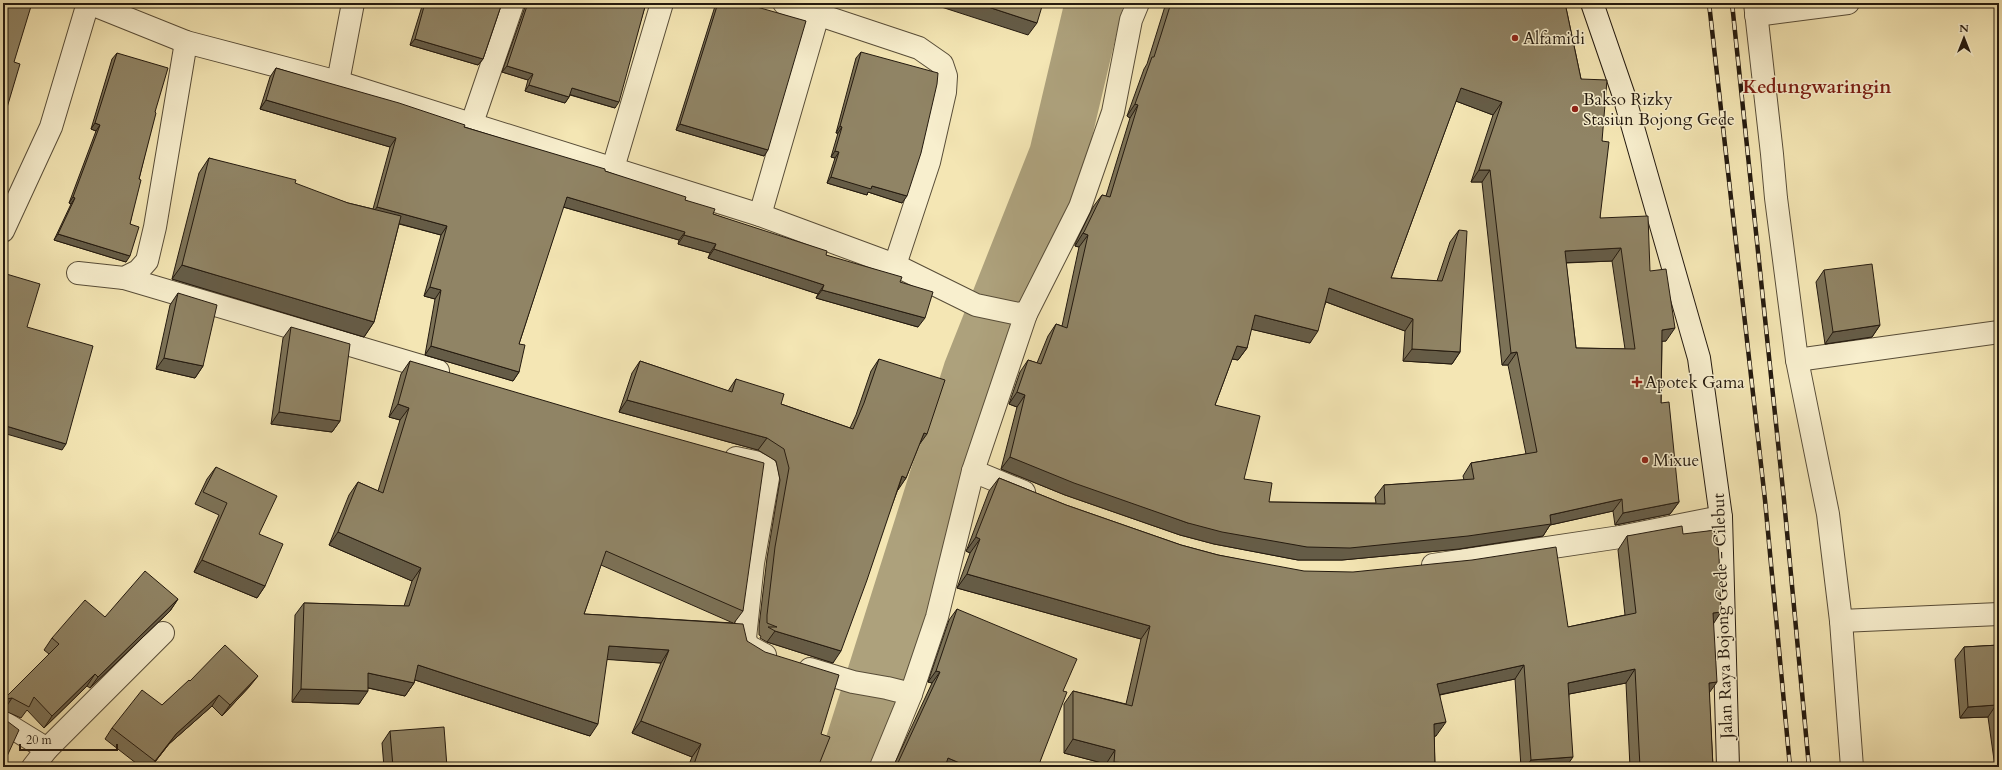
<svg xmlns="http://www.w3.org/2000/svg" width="2002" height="770" font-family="Cardo,serif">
	<rect width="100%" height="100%" fill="#f4e6b4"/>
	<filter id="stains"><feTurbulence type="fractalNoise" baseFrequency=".005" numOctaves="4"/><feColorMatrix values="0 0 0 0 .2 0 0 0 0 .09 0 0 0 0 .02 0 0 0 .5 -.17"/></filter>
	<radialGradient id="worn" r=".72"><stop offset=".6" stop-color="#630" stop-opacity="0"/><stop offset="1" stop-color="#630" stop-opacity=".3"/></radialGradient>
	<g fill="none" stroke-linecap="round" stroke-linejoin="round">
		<polyline stroke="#ada17c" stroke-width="58" points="847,767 972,372 1058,155 1094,3"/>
		<defs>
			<g id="minor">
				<polyline points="89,3 186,42 338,82 760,215 895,265 976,305 1014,313 1026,314"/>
				<polyline points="784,3 919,48 942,64 946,76 945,92 929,162 895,265"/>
				<polyline points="1755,3 1772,154 1776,198 1797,360 1828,514 1841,621 1852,767"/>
				<polyline points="1756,15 1848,3"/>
				<polyline points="338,82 353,3"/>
				<polyline points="472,123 513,3"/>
				<polyline points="613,168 662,3"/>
				<polyline points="760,215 818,15"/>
				<polyline points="3,231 51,127 88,3"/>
				<polyline points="78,273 124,278 138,271 147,261 155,227 186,42"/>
				<polyline points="124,278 438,371"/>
				<polyline points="1797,360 1999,332"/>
				<polyline points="736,458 755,462 766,468 768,478 753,563 745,638 748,646 765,655"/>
				<polyline points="973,471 1024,492"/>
				<polyline points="1433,565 1620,537 1721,517"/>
				<polyline points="1841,621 1999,614"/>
				<polyline points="810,669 853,682 887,688 911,694"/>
				<polyline points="3,722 47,749 163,633"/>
				<polyline points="33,767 47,749"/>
				<polyline points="881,767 911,694 937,617 973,471 1026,314 1080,207 1113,112 1131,20 1138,3"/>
			</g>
			<polyline id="secondary" points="1592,3 1624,96 1699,358 1721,517 1728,767"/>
		</defs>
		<use href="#minor" stroke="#584d38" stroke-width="24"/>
		<use href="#secondary" stroke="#241a0f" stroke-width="24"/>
		<use href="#minor" stroke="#f8efce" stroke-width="22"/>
		<use href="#secondary" stroke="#f8efce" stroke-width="22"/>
		<defs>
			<g id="rail">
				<polyline points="1709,3 1765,500 1790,767"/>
				<polyline points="1732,3 1784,500 1809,767"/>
			</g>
		</defs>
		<use href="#rail" stroke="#241a0f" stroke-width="4.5"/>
		<use href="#rail" stroke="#f8efce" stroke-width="3" stroke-dasharray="9" stroke-linecap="butt"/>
	</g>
	<g fill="#7c7257" stroke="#241a0f" fill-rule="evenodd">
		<polygon points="423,3 502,3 483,59 478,65 410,45"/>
		<polygon points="525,3 646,3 615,108 570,95 569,97 565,103 525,91 528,80 502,72 525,7"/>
		<polygon points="716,3 743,3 764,156 676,130"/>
		<path d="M1166,3H1565L1581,79L1602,141L1600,218L1650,271L1666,341H1662L1661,403L1679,502L1670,514L1615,525L1613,511L1550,525L1543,536L1459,549L1342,560H1298L1214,544L1180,535L1065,495L1001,469L1017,407L1009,404L1020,372L1028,360L1037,363L1048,336L1056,324L1062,326L1079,247L1075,246V244L1093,207L1102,195L1106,196L1130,118L1127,116L1144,69L1147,64ZM1456,101L1493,115L1471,182H1482L1502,365H1508L1526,454L1471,463L1463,476L1464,480L1384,485L1375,497L1376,503L1269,502L1244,479L1215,405L1232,359L1238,360L1247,348L1251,329L1310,343L1326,302L1405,331L1403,361L1452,364L1460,352L1459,230L1450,242L1437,281L1391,278ZM1612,261L1625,349L1576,348L1566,263Z"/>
		<polygon points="861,52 902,203 868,192 867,195 827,183 835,158 831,157 838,133 836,133 856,58"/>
		<polygon points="117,53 155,112 139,179 130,224 126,262 54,240 71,204 69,203 96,131 91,129 112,59"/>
		<polygon points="276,68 605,171 685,200 713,214 900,282 918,327 816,298 818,294 708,258 710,253 678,244 679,240 563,207 519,344 519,372 513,381 425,355 435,299 424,296 441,235 399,224 374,322 364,337 172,279 199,173 209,158 348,203 373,209 390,147 260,109 270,77"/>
		<polygon points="1824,270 1880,325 1872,337 1825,344 1816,282"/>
		<polygon points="178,293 203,366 195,378 156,369 170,305"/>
		<polygon points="291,327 340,421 332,432 271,424 283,338"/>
		<polygon points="879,359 919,445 906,478 898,489 833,663 767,642 760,638 761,636 759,635 759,626 767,558 780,480 776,461 758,450 619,412 632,373 640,361 728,391 736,379 781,404 850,428 856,415 871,371"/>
		<path d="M410,361L743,611L734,623L747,641L821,734L818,767H688L692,757L632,733L661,663L607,659L590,736L415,680L414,683L405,696L368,688L359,704L292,702L295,615L304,603L404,606L412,581L329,545L349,495L358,482L378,491L400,420L389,417L401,374ZM601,565L733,623L584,614Z"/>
		<polygon points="216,467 259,534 265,586 257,598 194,572 219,515 195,504 207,479"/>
		<polygon points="999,478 1066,505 1181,545 1218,555 1568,627 1625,615 1618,550 1627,536 1683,534 1721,612 1713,623 1709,693 1713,767 1630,767 1626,683 1569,694 1566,767 1521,767 1515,679 1440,695 1436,736 1434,736 1435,767 1106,767 1106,764 1064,753 1064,704 1073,691 1126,704 1141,639 957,588 970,553 966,551 967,549 989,491"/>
		<polygon points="178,599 170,611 90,688 87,686 44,728 27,710 21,718 3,710 3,700 49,654 44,650 52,638 105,617"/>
		<polygon points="957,609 1063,691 1038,767 893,767 932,683 928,682 949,620"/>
		<polygon points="1999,645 1999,767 1995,767 1988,717 1960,718 1955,659 1964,647"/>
		<polygon points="190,681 250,686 222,716 212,706 169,744 151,767 141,767 105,739 112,728 162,705"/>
		<polygon points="390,731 447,767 384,767 382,743"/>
	</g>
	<g fill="#655c47" stroke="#241a0f">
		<polygon points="929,3 976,3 1037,23 1028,35"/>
		<polygon points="415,39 483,59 478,65 410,45"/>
		<polygon points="507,66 533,74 528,80 502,72"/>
		<polygon points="529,85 569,97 565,103 525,91"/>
		<polygon points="572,88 619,102 615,108 568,94"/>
		<polygon points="1461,88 1502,102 1493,115 1453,100"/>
		<polygon points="266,100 396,138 390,147 260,109"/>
		<polygon points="1135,104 1138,105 1130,118 1127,116"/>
		<polygon points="95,123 100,125 96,131 91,129"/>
		<polygon points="680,124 768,150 764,156 676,130"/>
		<polygon points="840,126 842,127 838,133 836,133"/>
		<polygon points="835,151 839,152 835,158 831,157"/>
		<polygon points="1479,170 1490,170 1482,182 1471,182"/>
		<polygon points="831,177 872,186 907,196 902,203 868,192 867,195 827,183"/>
		<polygon points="73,197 75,198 71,204 69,203"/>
		<polygon points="567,197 685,232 679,240 560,206"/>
		<polygon points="377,207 447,226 441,235 371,216"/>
		<polygon points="1083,233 1088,235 1079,247 1075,246"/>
		<polygon points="58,234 130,256 126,262 54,240"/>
		<polygon points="684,235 716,244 710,253 678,244"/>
		<polygon points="1621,248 1612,261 1556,263 1565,251"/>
		<polygon points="714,249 824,285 818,294 708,258"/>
		<polygon points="182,265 374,322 364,337 172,279"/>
		<polygon points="430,287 441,290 435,299 424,296"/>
		<polygon points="1329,288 1413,319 1405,331 1321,300"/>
		<polygon points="822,290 925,318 918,327 816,298"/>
		<polygon points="1255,315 1318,331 1310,343 1246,328"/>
		<polygon points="1880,325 1872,337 1825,344 1833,332"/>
		<polygon points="1675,328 1666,341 1653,342 1662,330"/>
		<polygon points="431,346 519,372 513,381 425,355"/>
		<polygon points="1237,346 1247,348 1238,360 1228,358"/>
		<polygon points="1412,349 1460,352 1452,364 1403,361"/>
		<polygon points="1517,352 1508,365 1502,365 1511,353"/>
		<polygon points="164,358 203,366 195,378 156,369"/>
		<polygon points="1017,392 1025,395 1017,407 1009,404"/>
		<polygon points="627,400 767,438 758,450 619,412"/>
		<polygon points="398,404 409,408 400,420 389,417"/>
		<polygon points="279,412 340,421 332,432 271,424"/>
		<polygon points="6,426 66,444 62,450 3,433"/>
		<polygon points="924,433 927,434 919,445"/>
		<polygon points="1010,457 1188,523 1550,515 1622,499 1613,511 1550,525 1543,536 1459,549 1342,560 1298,560 1214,544 1180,535 1065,495 1001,469"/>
		<polygon points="902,476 906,478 898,490"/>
		<polygon points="1679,502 1670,514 1615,525 1623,513"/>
		<polygon points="338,532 421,568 412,581 329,545"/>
		<polygon points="976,537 980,539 970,553 966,551"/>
		<polygon points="202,560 265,586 257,598 194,572"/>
		<polygon points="967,574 1150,626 1141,639 957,588"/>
		<polygon points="178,599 170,611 90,688 98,677"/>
		<polygon points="1721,612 1712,626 1713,613"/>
		<polygon points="775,631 841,651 833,663 767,642"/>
		<polygon points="609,646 669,650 661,663 600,659"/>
		<polygon points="418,665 598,724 590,736 409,678"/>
		<polygon points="1524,665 1515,679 1428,697 1437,684"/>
		<polygon points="1635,669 1626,683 1559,696 1568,683"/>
		<polygon points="936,671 940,672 932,683 928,682"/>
		<polygon points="368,673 414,683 405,696 360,686"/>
		<polygon points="95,674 87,686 44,728 52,716"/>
		<polygon points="258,676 250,686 222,716 230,705"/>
		<polygon points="1717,682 1707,696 1709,683"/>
		<polygon points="301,689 368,691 359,704 292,702"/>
		<polygon points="219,695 212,706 169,744 151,767 176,734"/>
		<polygon points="12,698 4,710 3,710 3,702 6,699"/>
		<polygon points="1996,705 1988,717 1960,718 1968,707"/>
		<polygon points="641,721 701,744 692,757 632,733"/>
		<polygon points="1446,722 1436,736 1424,738 1434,724"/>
		<polygon points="1073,739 1115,750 1106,764 1064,753"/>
		<polygon points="1573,757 1566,767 1526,767 1531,760"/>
		<polygon points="948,758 969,767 942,767"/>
		<polygon points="1114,762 1171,767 1111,767"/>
	</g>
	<g fill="#908465" stroke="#241a0f" fill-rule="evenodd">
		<polygon points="3,3 32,3 14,62 20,64 3,121"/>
		<polygon points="425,3 502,3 483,59 415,39"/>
		<polygon points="528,3 646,3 619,102 572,88 569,97 529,85 533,74 507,66"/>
		<polygon points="718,3 743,3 806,21 768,150 680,124"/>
		<polygon points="976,3 1043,3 1037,23"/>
		<path d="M1171,3H1565L1581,79L1607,80L1602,141L1609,142L1600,218L1648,216L1650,271L1666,269L1675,328L1662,330L1661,403L1669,402L1679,502L1623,513L1622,499L1550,515L1551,524L1468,536L1350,548L1307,547L1222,532L1188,523L1074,483L1010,457L1025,395L1017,392L1028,360L1041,364L1056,324L1067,328L1088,235L1083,233L1084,232L1102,195L1110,197L1138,105L1135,104L1152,57H1154ZM1461,88L1502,102L1479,170H1490L1511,353L1517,352L1537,452L1471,463L1474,479L1384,485L1385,504L1269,502L1272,483L1244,479L1260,416L1215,405L1237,346L1247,348L1255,315L1318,331L1329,288L1413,319L1412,349L1460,352L1467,231L1459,230L1442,281L1391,278ZM1621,248L1635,349L1576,348L1565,251Z"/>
		<polygon points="861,52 938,73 937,84 921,153 907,196 872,186 871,189 831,177 839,152 835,151 842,127 840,126"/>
		<polygon points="117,53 168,68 155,112 156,113 139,179 141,180 130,224 139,227 130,256 58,234 75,198 73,197 100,125 95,123"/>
		<polygon points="276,68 399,103 465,125 464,127 605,169 605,171 686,197 685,200 715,209 713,214 827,251 826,255 902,277 900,282 933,292 925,318 822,290 824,285 714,249 716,244 684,235 685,232 567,197 519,344 525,345 519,372 431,346 441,290 430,287 447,226 377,207 396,138 266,100"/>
		<polygon points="209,158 296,180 295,183 348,203 401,216 374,322 182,265"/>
		<polygon points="1872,264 1880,325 1833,332 1824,270"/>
		<polygon points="3,273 40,284 27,327 93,346 66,444 6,426 3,435"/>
		<polygon points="178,293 217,305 203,366 164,358"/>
		<polygon points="291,327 350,344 340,421 279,412"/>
		<polygon points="879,359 945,380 927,434 924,433 906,478 902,476 867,580 841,651 775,631 768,627 777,627 767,623 767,615 775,547 789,468 784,449 767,438 627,400 640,361 732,392 736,379 784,394 781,404 853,429 864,403"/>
		<polygon points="410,361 603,418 764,463 743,611 606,551 584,614 743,624 747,641 765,652 839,675 821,734 830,737 818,767 693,767 701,744 641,721 669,650 609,646 598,724 418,665 414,683 368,673 368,691 301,689 304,603 409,606 421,568 338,532 358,482 383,493 409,408 398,404"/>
		<polygon points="216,467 277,496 259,534 283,544 265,586 202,560 227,503 203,492"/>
		<polygon points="999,478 1066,505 1181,545 1218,555 1304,571 1353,572 1472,560 1556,547 1568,627 1636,613 1627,536 1682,526 1683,534 1716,530 1719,556 1721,612 1713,613 1717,682 1709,683 1713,767 1640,767 1635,669 1568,683 1573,757 1531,760 1524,665 1437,684 1446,722 1434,724 1435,767 1171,767 1114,762 1115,750 1073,739 1073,691 1132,706 1150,626 967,574 980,539 976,537 976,536"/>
		<polygon points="145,571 178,599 98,677 95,674 52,716 34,697 29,707 12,698 6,699 3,702 3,700 59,644 52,638 85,600 105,617"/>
		<polygon points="957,609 1077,659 1063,691 1067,692 1038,767 969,767 948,758 945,767 896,767 940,672 936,671"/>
		<polygon points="225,645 258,676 230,705 219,695 176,734 155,761 112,728 142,690 162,705 189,680 190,681"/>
		<polygon points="1999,645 1999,725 1996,705 1968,707 1964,647"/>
		<polygon points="3,718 19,730 3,765"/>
		<polygon points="444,727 447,767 393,767 390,731"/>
	</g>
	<g fill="#8f2418" stroke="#f8efce" stroke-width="1.5">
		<circle cx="1515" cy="38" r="4"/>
		<circle cx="1575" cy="109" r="4"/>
		<path d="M1635 376h4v4h4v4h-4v4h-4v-4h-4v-4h4z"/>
		<circle cx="1645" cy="460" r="4"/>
	</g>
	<g text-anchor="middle" stroke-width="3" stroke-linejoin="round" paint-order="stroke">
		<g font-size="17" fill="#241a0f" stroke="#f8efce" text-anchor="start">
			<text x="1523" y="44">Alfamidi</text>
			<text x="1583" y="105">Bakso Rizky<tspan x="1583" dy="20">Stasiun Bojong Gede</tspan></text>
			<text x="1645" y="388">Apotek Gama</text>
			<text x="1653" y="466">Mixue</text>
		</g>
		<g font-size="17" fill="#241a0f" stroke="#f8efce">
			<text transform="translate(1722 616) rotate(-92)" y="6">Jalan Raya Bojong Gede - Cilebut</text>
		</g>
		<g font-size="19" font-weight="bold" fill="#7a1f14" stroke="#f8efce">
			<text x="1817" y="93">Kedungwaringin</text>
		</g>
	</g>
	<rect width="2002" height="770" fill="none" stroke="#f4e6b4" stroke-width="16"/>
	<rect x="4" y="4" width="1994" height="762" fill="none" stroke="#241a0f" stroke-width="2"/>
	<rect x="8" y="8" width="1986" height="754" fill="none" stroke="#241a0f"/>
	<g transform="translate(1964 38)" stroke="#f8efce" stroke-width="3" paint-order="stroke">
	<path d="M0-3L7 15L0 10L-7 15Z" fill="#241a0f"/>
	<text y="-6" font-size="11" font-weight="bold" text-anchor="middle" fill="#241a0f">N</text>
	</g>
	<path d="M20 744v6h97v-6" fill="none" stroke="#241a0f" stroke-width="2"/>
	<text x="26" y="744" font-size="12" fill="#241a0f" stroke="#f8efce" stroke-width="3" paint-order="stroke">20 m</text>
	<rect width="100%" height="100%" filter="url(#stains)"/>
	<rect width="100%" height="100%" fill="url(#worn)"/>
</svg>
